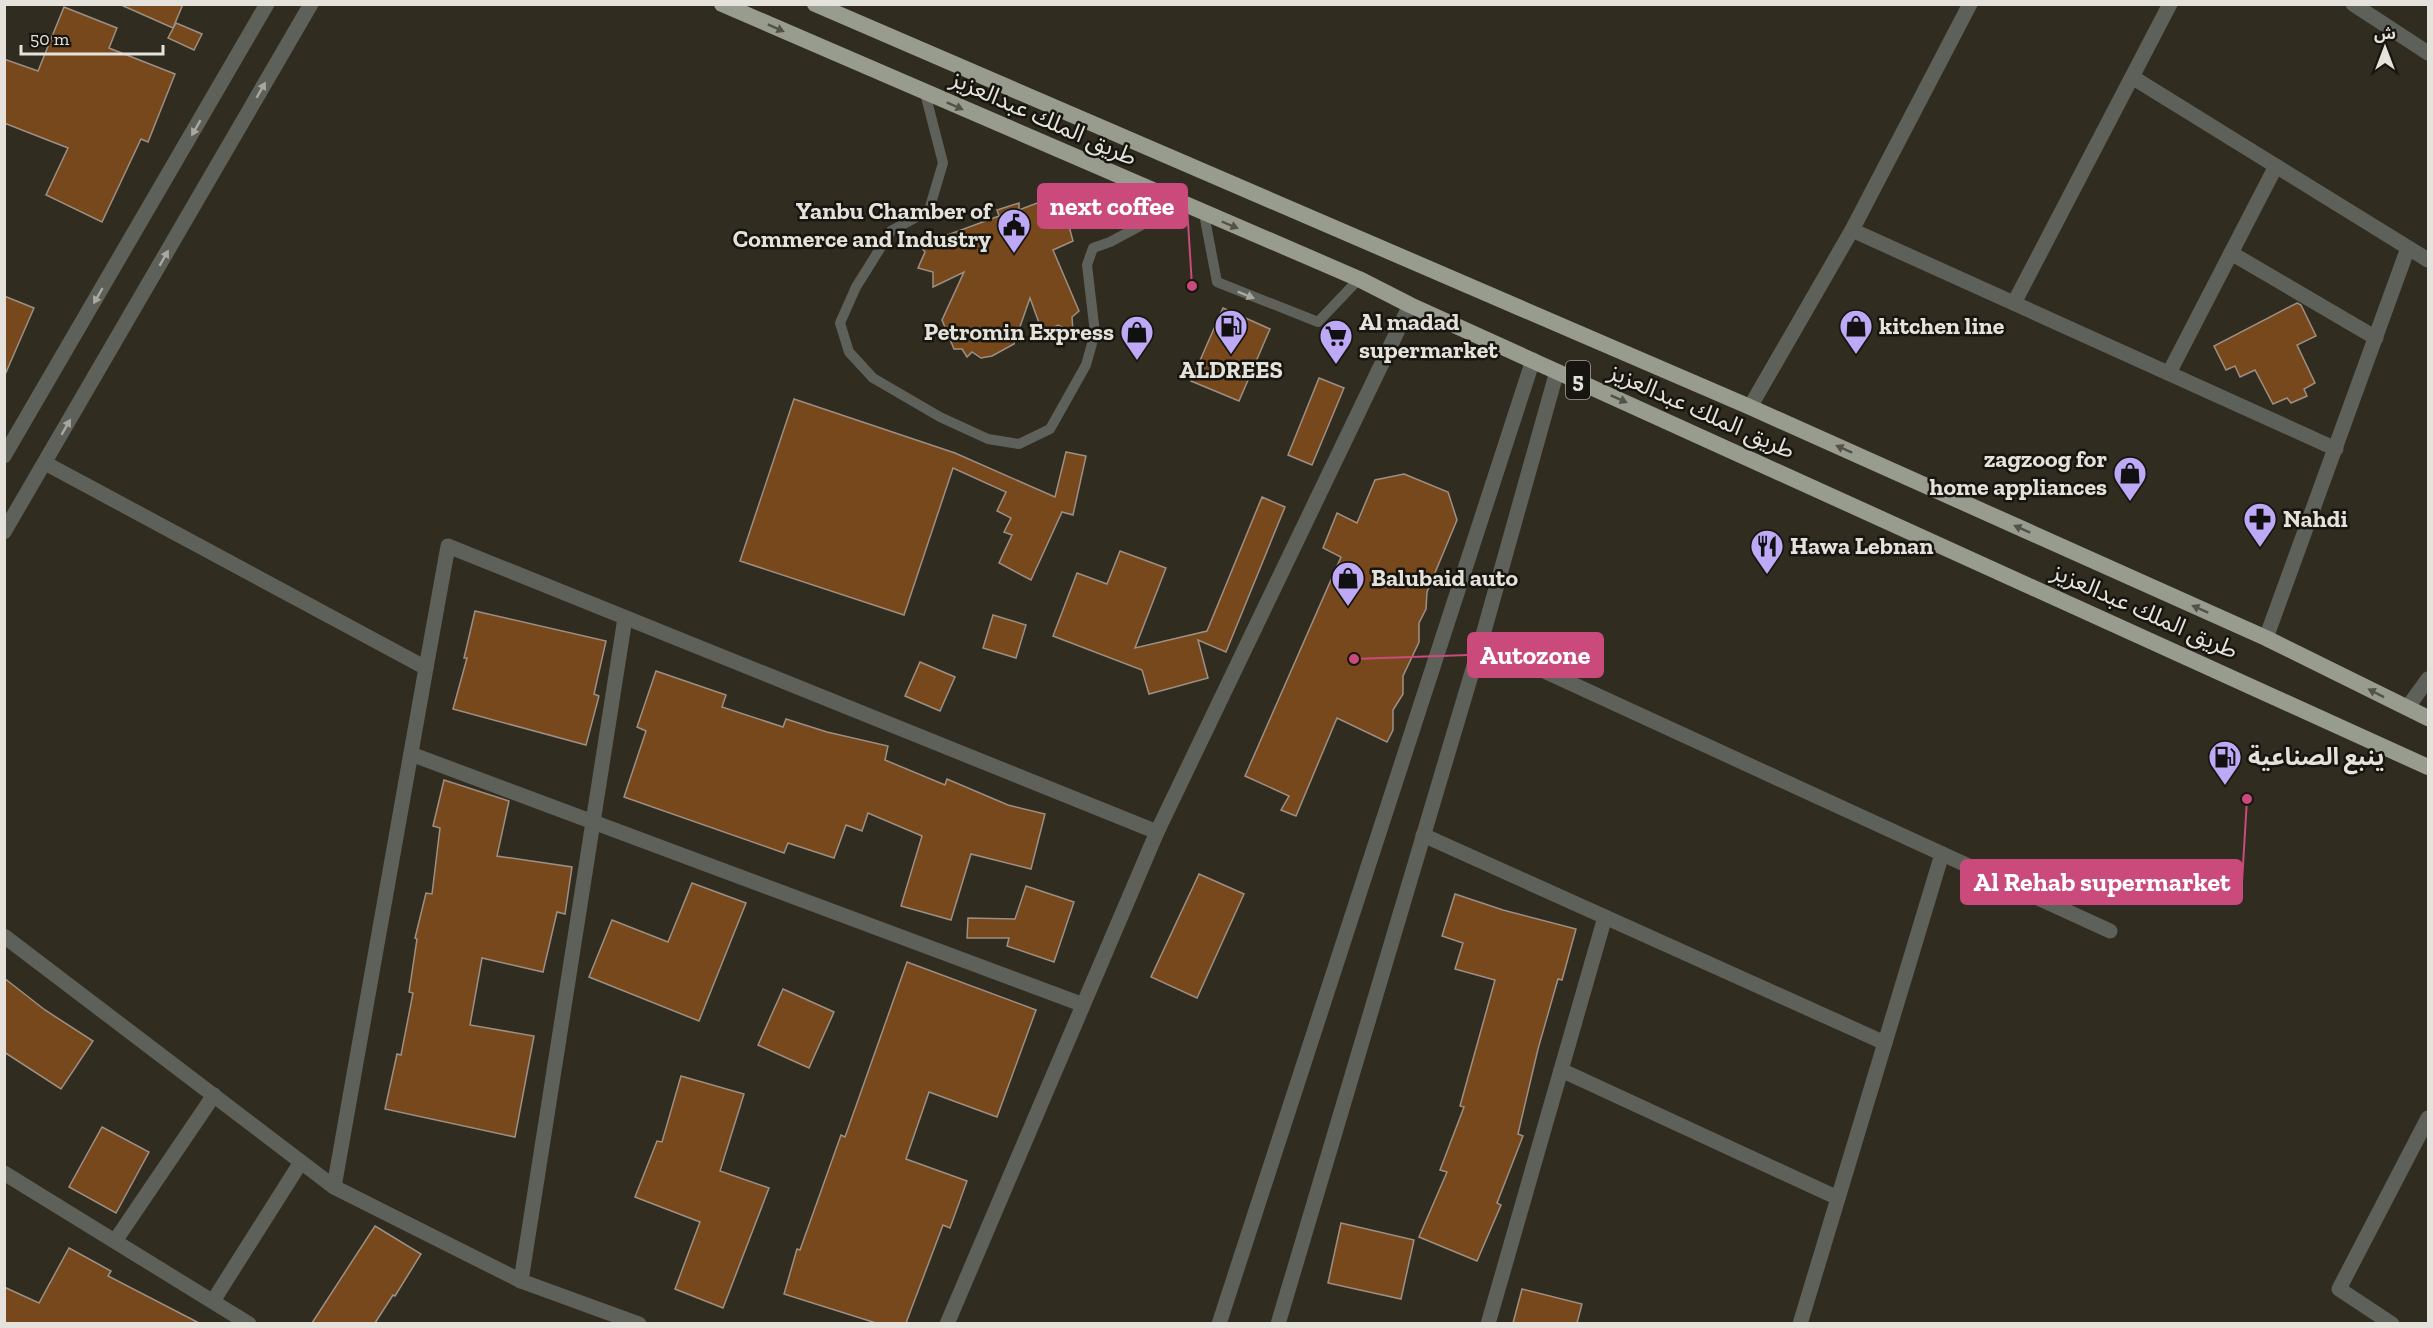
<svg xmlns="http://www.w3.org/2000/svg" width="2433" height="1328" font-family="'Zilla Slab','Noto Sans Arabic',serif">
	<rect width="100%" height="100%" fill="#312c20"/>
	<g fill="#78481d" stroke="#9d8f84" stroke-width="1.5">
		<polygon points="119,4 183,4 173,28"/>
		<polygon points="64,7 117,28 109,48 175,74 148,142 141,139 102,222 46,195 68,148 4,123 4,59 38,71"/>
		<polygon points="176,23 202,34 194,50 168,38"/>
		<polygon points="1045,200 1050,221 1066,215 1073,241 1053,250 1079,311 1072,317 1073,332 1058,325 1043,334 1030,298 1014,344 992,356 981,358 972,352 967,357 962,349 954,349 942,320 964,272 933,287 933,272 918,268 925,252 920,245 999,216 997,210 1019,203 1019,210"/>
		<polygon points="4,296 34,308 4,377"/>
		<polygon points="2297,303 2301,305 2316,336 2297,345 2315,383 2304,389 2307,396 2291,403 2287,398 2273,404 2255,370 2240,377 2235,366 2226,370 2214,346"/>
		<polygon points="1223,308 1270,329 1239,401 1191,381"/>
		<polygon points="1319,378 1344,388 1312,465 1288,455"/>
		<polygon points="794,399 955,453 1055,497 1066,452 1086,456 1073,515 1062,512 1031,580 999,563 1012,535 1004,532 1011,518 997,511 1006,492 953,468 904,615 740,561"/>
		<polygon points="1404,474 1448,492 1457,520 1427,592 1426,609 1419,623 1419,642 1403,676 1403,694 1393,710 1393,730 1387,742 1337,718 1296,816 1281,810 1289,796 1245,776 1341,557 1323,548 1337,513 1357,523 1375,480"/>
		<polygon points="1262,497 1285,507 1226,652 1198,640 1208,678 1149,694 1142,670 1053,636 1077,573 1107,584 1120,551 1166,568 1135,648 1207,631"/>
		<polygon points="475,611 606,641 594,694 599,696 586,745 453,709 467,658 464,658"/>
		<polygon points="993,615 1026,625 1016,658 983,648"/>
		<polygon points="920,662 955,677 940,711 905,696"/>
		<polygon points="656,671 726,695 722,707 783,727 786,719 827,732 888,746 885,760 945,785 947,779 1008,805 1045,814 1031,869 971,854 951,920 901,906 922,836 868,813 862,831 846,825 834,858 788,843 784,853 624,797 646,731 637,727"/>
		<polygon points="444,780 509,801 497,856 572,867 565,914 557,912 543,972 482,958 470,1025 534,1036 515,1137 385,1109 397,1054 401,1055 413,993 409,992 417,939 415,938 426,893 432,894 440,828 433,826"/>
		<polygon points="1199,874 1244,894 1197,998 1151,977"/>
		<polygon points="692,883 746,903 699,1021 589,977 612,920 668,942"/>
		<polygon points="1026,886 1074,902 1054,962 1007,946 1009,938 967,938 968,918 1015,919"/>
		<polygon points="1455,894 1503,910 1576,929 1562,980 1558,979 1538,1049 1518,1134 1523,1136 1497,1203 1501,1205 1477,1261 1419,1237 1447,1172 1440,1170 1464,1107 1460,1106 1495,980 1455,969 1463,943 1442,936"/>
		<polygon points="907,962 1036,1010 997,1117 929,1092 906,1159 967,1181 950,1228 943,1225 906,1323 876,1323 784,1294 797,1249 800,1250 841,1135 845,1137"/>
		<polygon points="4,978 45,1010 93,1041 61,1089 4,1052"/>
		<polygon points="783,989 834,1012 809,1068 758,1045"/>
		<polygon points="681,1076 744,1094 720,1171 769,1188 723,1308 675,1289 700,1222 635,1197 657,1141 662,1142"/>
		<polygon points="102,1127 149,1152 116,1213 69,1187"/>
		<polygon points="1341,1223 1414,1240 1401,1299 1328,1283"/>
		<polygon points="375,1226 421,1254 395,1296 393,1295 375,1323 312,1323"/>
		<polygon points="69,1248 111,1271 108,1276 199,1323 4,1323 4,1287 39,1303"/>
		<polygon points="1522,1289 1582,1304 1577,1323 1513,1323"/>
	</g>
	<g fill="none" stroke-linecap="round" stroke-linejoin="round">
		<g stroke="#5e605a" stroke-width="10">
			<polyline points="925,93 943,163 929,210 891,231 856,287 840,323 849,352 873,378 940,417 988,439 1019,444 1050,429 1086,365 1095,333 1087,265 1093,248 1110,242 1181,204"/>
			<polyline points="1204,214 1217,282 1318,322 1359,279"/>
		</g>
		<g stroke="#5e605a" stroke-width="15">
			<polyline points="2353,4 2428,53"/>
			<polyline points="2132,77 2428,260"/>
			<polyline points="1852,230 2336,449"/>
			<polyline points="2231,253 2376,338"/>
			<polyline points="2014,303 2170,4"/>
			<polyline points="2169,373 2276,166"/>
			<polyline points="1750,407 1852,230 1970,4"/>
			<polyline points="4,456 267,4"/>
			<polyline points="45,463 426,668 334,1187"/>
			<polyline points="4,532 311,4"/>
			<polyline points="2266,638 2408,248"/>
			<polyline points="1481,642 2110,931"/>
			<polyline points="426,668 448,546 1157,832"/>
			<polyline points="2407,708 2428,679"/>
			<polyline points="411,754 1081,1004"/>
			<polyline points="1423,835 1885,1043"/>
			<polyline points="4,936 334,1187 521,1281 639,1324"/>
			<polyline points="1561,1070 1838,1198"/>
			<polyline points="4,1173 249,1324"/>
			<polyline points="115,1241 214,1095"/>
			<polyline points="521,1281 625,618"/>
			<polyline points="213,1301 301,1162"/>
			<polyline points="947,1324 1157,832 1410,305"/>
			<polyline points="1219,1324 1533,360"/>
			<polyline points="1278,1324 1481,642 1557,371"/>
			<polyline points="1488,1324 1605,917"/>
			<polyline points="1800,1324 1942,854"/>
			<polyline points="2392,1324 2339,1289 2428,1118"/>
		</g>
		<g stroke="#989c8e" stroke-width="16">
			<polyline points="722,4 1359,279 1410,305 2428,767"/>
			<polyline points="815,4 1750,407 2266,638 2428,718"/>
		</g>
	</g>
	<defs><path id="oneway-solid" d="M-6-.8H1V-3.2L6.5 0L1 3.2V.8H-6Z" transform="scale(1.5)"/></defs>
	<g fill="#515248">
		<use href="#oneway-solid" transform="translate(776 28) rotate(24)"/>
		<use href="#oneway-solid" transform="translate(955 106) rotate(24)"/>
		<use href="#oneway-solid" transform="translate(1230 225) rotate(23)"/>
		<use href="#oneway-solid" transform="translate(1619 399) rotate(24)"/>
		<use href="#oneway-solid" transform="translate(1844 449) rotate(-156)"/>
		<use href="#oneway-solid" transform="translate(2022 529) rotate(-156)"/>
		<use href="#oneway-solid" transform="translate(2200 609) rotate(-156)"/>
		<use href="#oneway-solid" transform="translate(2376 693) rotate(-153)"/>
	</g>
	<g fill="#a8a8a0">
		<use href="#oneway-solid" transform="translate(261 90) rotate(-60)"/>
		<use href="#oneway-solid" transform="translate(196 128) rotate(120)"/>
		<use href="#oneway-solid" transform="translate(164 258) rotate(-60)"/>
		<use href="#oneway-solid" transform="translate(1246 295) rotate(22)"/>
		<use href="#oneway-solid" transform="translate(98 296) rotate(120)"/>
		<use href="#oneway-solid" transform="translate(66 427) rotate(-60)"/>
	</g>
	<defs>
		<symbol id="civic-pin" viewBox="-11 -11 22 30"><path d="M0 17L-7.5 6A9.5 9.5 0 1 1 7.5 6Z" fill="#bda9f5" stroke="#17150f"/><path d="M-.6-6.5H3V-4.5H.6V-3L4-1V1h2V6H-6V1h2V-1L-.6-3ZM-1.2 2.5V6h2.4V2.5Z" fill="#111"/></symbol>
		<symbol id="fuel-pin" viewBox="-11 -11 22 30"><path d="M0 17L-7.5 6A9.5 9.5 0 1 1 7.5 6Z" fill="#bda9f5" stroke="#17150f"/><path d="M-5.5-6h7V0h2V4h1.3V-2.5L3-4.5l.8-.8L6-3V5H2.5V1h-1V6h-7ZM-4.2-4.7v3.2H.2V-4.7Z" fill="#111"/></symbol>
		<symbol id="shop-pin" viewBox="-11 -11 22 30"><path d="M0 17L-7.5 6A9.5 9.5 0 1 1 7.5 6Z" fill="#bda9f5" stroke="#17150f"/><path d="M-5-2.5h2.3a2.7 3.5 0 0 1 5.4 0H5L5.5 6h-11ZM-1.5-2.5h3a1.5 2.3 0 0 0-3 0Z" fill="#111"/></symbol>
		<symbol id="supermarket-pin" viewBox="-11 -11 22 30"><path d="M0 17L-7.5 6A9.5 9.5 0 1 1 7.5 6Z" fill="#bda9f5" stroke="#17150f"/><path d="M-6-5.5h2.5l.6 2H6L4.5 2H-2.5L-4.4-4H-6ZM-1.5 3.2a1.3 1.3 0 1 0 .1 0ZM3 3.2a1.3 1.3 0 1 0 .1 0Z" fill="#111"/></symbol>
		<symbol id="pharmacy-pin" viewBox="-11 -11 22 30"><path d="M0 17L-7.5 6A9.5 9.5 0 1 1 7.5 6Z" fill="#bda9f5" stroke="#17150f"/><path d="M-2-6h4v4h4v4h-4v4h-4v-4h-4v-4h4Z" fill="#111"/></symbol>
		<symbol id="restaurant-pin" viewBox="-11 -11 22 30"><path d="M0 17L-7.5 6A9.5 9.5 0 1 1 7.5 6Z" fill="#bda9f5" stroke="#17150f"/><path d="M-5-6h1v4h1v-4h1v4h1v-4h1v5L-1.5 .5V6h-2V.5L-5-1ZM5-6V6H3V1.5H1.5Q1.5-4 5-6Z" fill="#111"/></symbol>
	</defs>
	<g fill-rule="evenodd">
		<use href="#civic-pin" x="995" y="206" width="38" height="52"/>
		<use href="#fuel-pin" x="1212" y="307" width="38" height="52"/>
		<use href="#shop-pin" x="1837" y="307" width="38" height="52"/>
		<use href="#shop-pin" x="1118" y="313" width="38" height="52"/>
		<use href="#supermarket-pin" x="1317" y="317" width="38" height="52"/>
		<use href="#shop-pin" x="2111" y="454" width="38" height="52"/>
		<use href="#pharmacy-pin" x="2241" y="500" width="38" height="52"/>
		<use href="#restaurant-pin" x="1748" y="527" width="38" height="52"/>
		<use href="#shop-pin" x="1329" y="559" width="38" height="52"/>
		<use href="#fuel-pin" x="2206" y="738" width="38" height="52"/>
	</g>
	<g text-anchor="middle" stroke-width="5" stroke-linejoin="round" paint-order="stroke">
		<rect fill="#17150f" stroke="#a6a49d" stroke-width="1.5" x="1566" y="361" width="24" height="38" rx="4.5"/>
		<g font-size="22" font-weight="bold" fill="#e4e2da">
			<text x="1578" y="388">5</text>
		</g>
		<g font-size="24" fill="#e4e2da" stroke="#17150f">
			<text transform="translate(1044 118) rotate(24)" y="8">طريق الملك عبدالعزيز</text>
			<text transform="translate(1702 411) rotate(24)" y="8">طريق الملك عبدالعزيز</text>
			<text transform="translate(2145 611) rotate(24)" y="8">طريق الملك عبدالعزيز</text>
		</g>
		<g font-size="24" font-weight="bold" fill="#e4e2da" stroke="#17150f" text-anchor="start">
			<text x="991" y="219" text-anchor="end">Yanbu Chamber of<tspan x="991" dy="28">Commerce and Industry</tspan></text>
			<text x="1359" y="330">Al madad<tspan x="1359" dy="28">supermarket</tspan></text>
			<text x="1879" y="334">kitchen line</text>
			<text x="1114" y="340" text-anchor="end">Petromin Express</text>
			<text x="1231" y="378" text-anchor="middle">ALDREES</text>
			<text x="2107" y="467" text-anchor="end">zagzoog for<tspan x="2107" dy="28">home appliances</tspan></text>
			<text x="2283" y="527">Nahdi</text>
			<text x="1790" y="554">Hawa Lebnan</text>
			<text x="1371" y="586">Balubaid auto</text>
			<text x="2248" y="765">ينبع الصناعية</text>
		</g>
	</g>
	<path fill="none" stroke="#ca4a7b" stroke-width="2" d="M1192 286L1187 206M1354 659L1468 655M2247 799L2242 882"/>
	<g fill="#ca4a7b" stroke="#17150f" stroke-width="2">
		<circle cx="1192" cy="286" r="6"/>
		<circle cx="1354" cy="659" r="6"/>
		<circle cx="2247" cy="799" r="6"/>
	</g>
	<g fill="#ca4a7b" stroke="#ca4a7b" stroke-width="2">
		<rect x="1038" y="184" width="149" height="44" rx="6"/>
		<rect x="1468" y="633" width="135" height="44" rx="6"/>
		<rect x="1961" y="860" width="281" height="44" rx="6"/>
	</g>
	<g font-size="26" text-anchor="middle" font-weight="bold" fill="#fff">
		<text x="1112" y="215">next coffee</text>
		<text x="1535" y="664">Autozone</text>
		<text x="2102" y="891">Al Rehab supermarket</text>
	</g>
	<rect width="2433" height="1328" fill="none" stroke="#e4e2da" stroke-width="12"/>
	<g transform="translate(2385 48)" stroke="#17150f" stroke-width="4.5" paint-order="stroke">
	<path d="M0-4.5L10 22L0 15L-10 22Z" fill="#e4e2da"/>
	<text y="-9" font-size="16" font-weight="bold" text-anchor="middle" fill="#e4e2da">ش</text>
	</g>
	<path d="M21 45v9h142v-9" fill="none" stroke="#e4e2da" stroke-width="3"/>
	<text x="30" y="45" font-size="18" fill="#e4e2da" stroke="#17150f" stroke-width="4.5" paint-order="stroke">50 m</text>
</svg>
